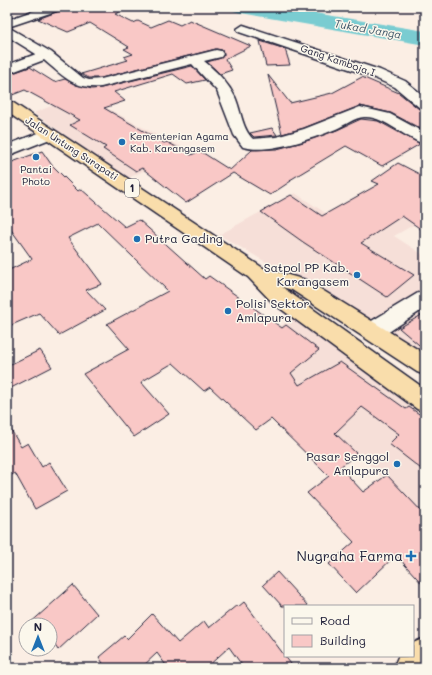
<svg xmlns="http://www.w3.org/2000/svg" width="432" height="675" font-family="Mali,sans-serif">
	<rect width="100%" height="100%" fill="#fbeee4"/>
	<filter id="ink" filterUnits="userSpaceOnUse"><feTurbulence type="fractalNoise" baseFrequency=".025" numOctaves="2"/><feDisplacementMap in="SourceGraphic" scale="8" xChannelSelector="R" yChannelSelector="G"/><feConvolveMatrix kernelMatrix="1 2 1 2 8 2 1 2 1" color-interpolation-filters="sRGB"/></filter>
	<g filter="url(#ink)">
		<g fill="#f6dfd8">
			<polygon points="71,98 94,101 153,133 189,150 126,179 34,113"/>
			<polygon points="373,188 422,220 394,236 425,256 425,295 374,324 219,235 295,193 327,214"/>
			<polygon points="425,306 425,356 383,329"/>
			<polygon points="294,317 425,412 425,515 244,351"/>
		</g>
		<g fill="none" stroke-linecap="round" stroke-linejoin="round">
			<polygon fill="#7accd1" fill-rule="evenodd" points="231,7 278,7 425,31 425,45 241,13 234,11"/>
		</g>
		<g fill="#f9c8c6" stroke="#22223b">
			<polygon points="62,7 129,7 115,14 133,23 138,21 151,27 168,20 180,25 190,20 251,46 225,59 232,70 220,74 207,62 221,58 224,55 222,50 216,49 101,78 89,78 81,74 128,60 124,57 133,54 124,49 129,47 90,23 68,32 38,19 59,11"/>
			<polygon points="260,41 285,49 290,65 266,66"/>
			<polygon points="192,66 205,80 187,84 173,74 114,92 125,101 104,108 164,143 167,142 191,155 200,151 230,170 252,150 277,149 303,142 337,130 361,119 378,121 420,144 382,166 346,146 290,180 291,181 270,195 233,173 186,203 142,168 136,171 103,149 106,147 70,125 80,120 25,90 7,97 7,75 30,67 54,82 65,79 76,85 92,89 101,88"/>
			<polygon points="268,75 290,103 332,93 362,77 399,93 419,109 425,110 425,131 391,113 360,106 304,128 282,134"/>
			<polygon points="272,128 277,135 254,137 250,133"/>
			<polygon points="42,151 51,164 78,191 81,189 125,227 139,220 205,279 209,276 282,328 286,325 319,350 291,373 299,385 340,362 406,409 409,407 425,418 425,472 389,444 399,434 362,407 335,433 357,454 340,467 363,492 387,475 425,515 425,587 396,555 356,593 329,564 354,542 307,493 329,476 271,419 256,430 210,387 204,391 173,363 141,382 169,414 134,437 83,374 129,349 107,324 168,291 98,223 68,238 102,284 86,290 105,310 59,335 39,313 7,327 7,271 32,259 7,224 7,164"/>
			<polygon points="398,163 425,177 425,232 402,216 361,243 414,275 387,297 303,242 261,212 291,195 322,216 379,184 372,181"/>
			<polygon points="425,313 425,350 399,328"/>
			<polygon points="40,350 52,367 7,390 7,366"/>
			<polygon points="7,423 21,447 28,443 42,467 49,462 67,491 35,509 15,473 7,478"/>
			<polygon points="277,572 308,606 282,606 263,585"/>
			<polygon points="73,585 97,614 58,650 50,638 50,625 28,625"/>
			<polygon points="244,602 294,668 244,668 229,647 206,668 168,668 157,653 141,668 106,668 99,657 124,636 127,639 152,614 178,643 204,621 209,628 237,605 238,607"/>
		</g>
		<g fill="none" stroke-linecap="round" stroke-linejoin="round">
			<defs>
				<g id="minor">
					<path d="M44,7H61L59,10L8,27L51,52L83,78L89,80L101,79L216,50L221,51L223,54L221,57L204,61C216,71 228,83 235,97C241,110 242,129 253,139L276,137L304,129L360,107L390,114L425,133V144C406,139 383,115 364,117C355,117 344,126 336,129C312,139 268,154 243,147L234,135L217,91L192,64L101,87C74,89 64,77 44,60L7,74V65L36,54L7,36V20Z"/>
					<polygon points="243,25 380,70 405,81 425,97 425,109 420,108 395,87 370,76 239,32 237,29"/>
					<polygon points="49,129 55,131 57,134 55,137 7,156 7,145"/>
					<polygon points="425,290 425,308 381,337 373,339 365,337 362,331 365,325 418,293"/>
				</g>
				<g id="trunk">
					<polygon points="7,101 12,102 263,268 306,280 425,354 425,375 417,372 292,290 282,287 425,389 425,412 417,409 273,303 248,277 7,112"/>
					<polygon points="425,638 425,668 393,668 398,657 413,656 413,643"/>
				</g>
			</defs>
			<use href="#minor" stroke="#22223b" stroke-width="3"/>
			<use href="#trunk" stroke="#22223b" stroke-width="3"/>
			<use href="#minor" fill="#fbf7ec" fill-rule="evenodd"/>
			<use href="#trunk" fill="#f9ddab" fill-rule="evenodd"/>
		</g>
	</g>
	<g fill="#1f6fb2" stroke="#fbf7ec" stroke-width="1.5">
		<circle cx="122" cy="142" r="4"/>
		<circle cx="36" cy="157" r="4"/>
		<circle cx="137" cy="239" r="4"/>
		<circle cx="357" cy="275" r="4"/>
		<circle cx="228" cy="311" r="4"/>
		<circle cx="397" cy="464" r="4"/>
		<path d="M409 550h4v4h4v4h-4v4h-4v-4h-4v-4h4z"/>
	</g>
	<g text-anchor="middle" stroke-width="3" stroke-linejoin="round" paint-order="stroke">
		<g font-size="10" fill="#22223b" stroke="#fbf7ec">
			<text transform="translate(338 60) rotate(19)" y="4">Gang Kamboja I</text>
			<text transform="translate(72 148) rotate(33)" y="4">Jalan Untung Surapati</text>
		</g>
		<g font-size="10" fill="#22223b" stroke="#fbf7ec" text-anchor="start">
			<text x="130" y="140">Kementerian Agama<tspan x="130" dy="12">Kab. Karangasem</tspan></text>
			<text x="36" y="173" text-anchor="middle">Pantai<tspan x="36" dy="12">Photo</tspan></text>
		</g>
		<g font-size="11" font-style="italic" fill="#3c5568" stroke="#fbf7ec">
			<text transform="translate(368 29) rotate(10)" y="4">Tukad Janga</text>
		</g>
		<rect fill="#fbf7ec" stroke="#636270" stroke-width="1" x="125" y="179" width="14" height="18" rx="3"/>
		<g font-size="11" font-weight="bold" fill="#22223b">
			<text x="132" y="192">1</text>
		</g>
		<g font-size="12" fill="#22223b" stroke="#fbf7ec" text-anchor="start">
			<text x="145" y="243">Putra Gading</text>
			<text x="349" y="272" text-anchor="end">Satpol PP Kab.<tspan x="349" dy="14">Karangasem</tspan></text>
			<text x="236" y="308">Polisi Sektor<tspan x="236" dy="14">Amlapura</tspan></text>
			<text x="389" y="461" text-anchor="end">Pasar Senggol<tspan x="389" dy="14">Amlapura</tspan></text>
		</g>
		<g font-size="14" fill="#22223b" stroke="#fbf7ec" text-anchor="end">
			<text x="403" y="561">Nugraha Farma</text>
		</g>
	</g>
	<rect width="432" height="675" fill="none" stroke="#fbf7ec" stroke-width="24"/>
	<rect x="12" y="12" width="408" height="651" fill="none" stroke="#22223b" stroke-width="1.5" filter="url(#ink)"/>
	<rect x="284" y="605" width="130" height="52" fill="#fbf7ec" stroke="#a4a2a5"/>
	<rect x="292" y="618" width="20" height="6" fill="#fbf7ec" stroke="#a4a2a5"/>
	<text x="320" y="625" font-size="12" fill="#22223b">Road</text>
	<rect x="292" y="635" width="20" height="12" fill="#f9c8c6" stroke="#a4a2a5"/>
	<text x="320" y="645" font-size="12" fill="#22223b">Building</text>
	<g transform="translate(38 637)"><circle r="19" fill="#fbf7ec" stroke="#a4a2a5"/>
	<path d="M0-3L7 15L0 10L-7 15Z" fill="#1f6fb2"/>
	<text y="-6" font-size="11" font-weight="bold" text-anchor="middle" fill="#22223b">N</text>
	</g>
</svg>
